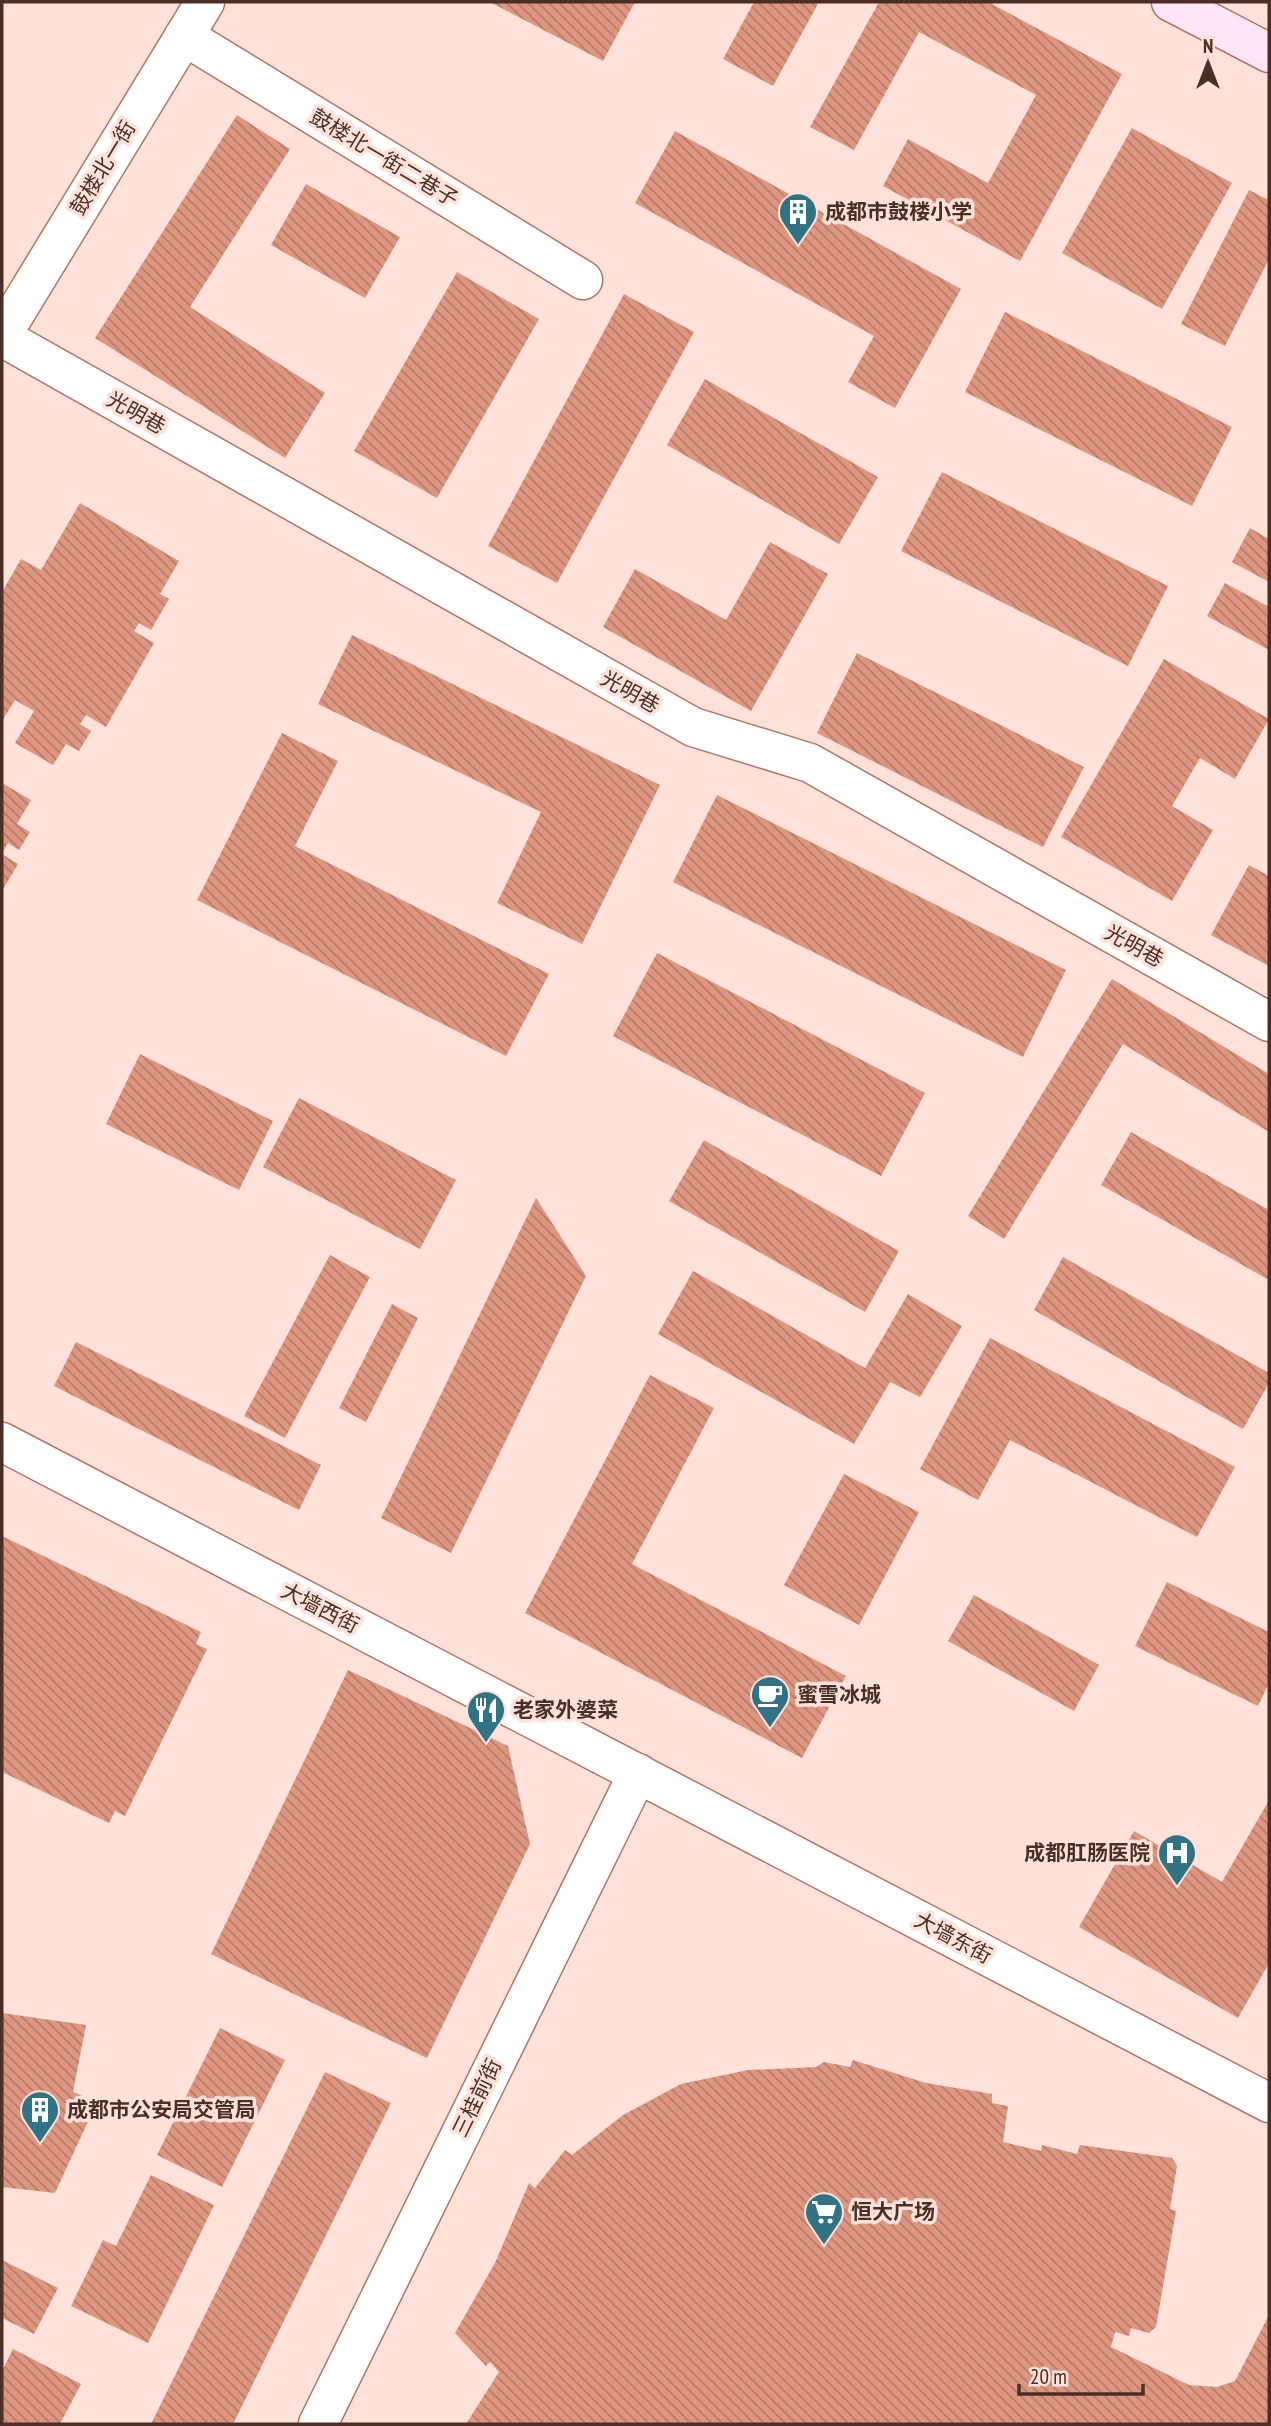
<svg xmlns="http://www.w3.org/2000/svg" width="1271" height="2426" font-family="'PT Sans Narrow','Noto Sans SC',sans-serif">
	<defs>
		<pattern id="building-back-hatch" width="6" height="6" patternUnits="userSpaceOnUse" patternTransform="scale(1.75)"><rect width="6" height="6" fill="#df9680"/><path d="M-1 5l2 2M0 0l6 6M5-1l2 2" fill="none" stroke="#b77b69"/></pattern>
	</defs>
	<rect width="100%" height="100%" fill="#fee1d8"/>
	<g fill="url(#building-back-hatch)">
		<polygon points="490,2 635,2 603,61"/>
		<polygon points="754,2 819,2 773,86 723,59"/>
		<polygon points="879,2 988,2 1122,74 1020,261 883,186 908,139 988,183 1036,95 919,32 854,150 810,127"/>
		<polygon points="237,115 290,149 190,307 325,393 285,458 95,338"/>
		<polygon points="1132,128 1232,183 1162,309 1062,253"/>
		<polygon points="675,131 961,289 895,408 848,382 874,336 635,203"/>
		<polygon points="306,184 400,237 365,298 271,245"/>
		<polygon points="1249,190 1269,200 1269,259 1225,346 1181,324"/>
		<polygon points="457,272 539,319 437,498 354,451"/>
		<polygon points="624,294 694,332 557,583 488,546"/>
		<polygon points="1005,312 1232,427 1192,506 965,392"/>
		<polygon points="705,379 878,477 839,544 667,445"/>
		<polygon points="942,472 1168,586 1128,666 901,551"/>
		<polygon points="80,503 179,561 160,594 169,599 151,630 139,623 134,631 154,643 106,727 86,715 80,724 91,731 79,751 66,744 53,765 15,743 34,711 15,700 2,721 2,592 21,559 41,570"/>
		<polygon points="1250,528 1269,539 1269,582 1232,562"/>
		<polygon points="770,542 828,574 751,711 603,627 635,569 726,620"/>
		<polygon points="1225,583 1269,607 1269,650 1207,616"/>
		<polygon points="352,635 660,785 582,944 497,903 541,812 318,704"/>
		<polygon points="857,653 1084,767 1043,847 817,733"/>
		<polygon points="1164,659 1269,719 1235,779 1200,758 1172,806 1213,830 1172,901 1061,837"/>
		<polygon points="282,733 338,761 295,846 549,974 506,1056 197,900"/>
		<polygon points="2,783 31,800 17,824 30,832 19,850 8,843 2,854"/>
		<polygon points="717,795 1066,970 1023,1057 673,882"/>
		<polygon points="2,854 18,864 2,891"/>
		<polygon points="1249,865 1269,876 1269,966 1211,935"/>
		<polygon points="657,953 925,1093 881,1176 613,1036"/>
		<polygon points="1112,979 1269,1074 1269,1132 1123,1044 1004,1239 968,1216"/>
		<polygon points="140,1054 273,1121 239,1190 106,1124"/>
		<polygon points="299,1098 456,1180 420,1249 263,1167"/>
		<polygon points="1131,1132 1269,1210 1269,1280 1101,1185"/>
		<polygon points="704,1140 899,1251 865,1312 669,1201"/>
		<polygon points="536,1198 586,1276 451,1553 381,1518"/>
		<polygon points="330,1255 370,1277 285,1438 244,1416"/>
		<polygon points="1063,1257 1269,1373 1269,1383 1243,1429 1034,1310"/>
		<polygon points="693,1271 865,1368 908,1294 962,1326 920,1397 890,1382 854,1444 658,1334"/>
		<polygon points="392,1304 418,1318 366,1422 339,1408"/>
		<polygon points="990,1338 1235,1467 1197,1537 1010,1440 978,1500 920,1469"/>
		<polygon points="76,1342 321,1465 299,1510 54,1386"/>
		<polygon points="650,1375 714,1408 632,1564 846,1676 802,1758 525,1613"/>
		<polygon points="844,1474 919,1512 859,1625 784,1585"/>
		<polygon points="2,1536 201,1632 196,1644 207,1649 125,1816 115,1811 109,1823 2,1772"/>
		<polygon points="1167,1582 1269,1632 1269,1683 1258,1706 1135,1646"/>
		<polygon points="974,1595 1099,1665 1074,1711 948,1641"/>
		<polygon points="348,1670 508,1746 530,1844 427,2058 211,1954"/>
		<polygon points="1269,1800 1269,1963 1238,2018 1079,1927 1134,1831 1222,1882"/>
		<polygon points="2,2013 86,2025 73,2092 97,2102 55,2193 2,2187"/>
		<polygon points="220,2028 285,2060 222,2187 157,2155"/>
		<polygon points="853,2060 926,2083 992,2094 992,2103 1008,2106 1003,2142 1041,2151 1042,2145 1077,2154 1080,2145 1172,2158 1177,2166 1170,2209 1176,2211 1156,2327 1149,2333 1131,2328 1129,2336 1115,2332 1111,2347 1189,2385 1217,2387 1235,2381 1269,2315 1269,2424 466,2424 499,2372 490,2362 486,2366 455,2333 495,2263 529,2183 535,2188 565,2150 572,2155 623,2115 681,2084 748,2070 816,2067 824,2062 850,2067"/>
		<polygon points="325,2072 391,2103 243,2404 233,2424 151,2424"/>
		<polygon points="151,2175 214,2205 148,2343 71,2306 103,2240 116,2246"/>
		<polygon points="2,2260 58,2288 34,2334 2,2318"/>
		<polygon points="13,2349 81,2384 60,2424 2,2424 2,2371"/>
	</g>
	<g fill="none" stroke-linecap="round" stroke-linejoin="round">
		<defs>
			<g id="street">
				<polyline points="184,36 583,280"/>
				<polyline points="2,335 205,2"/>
				<polyline points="2,337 693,727 810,763 1269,1022"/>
				<polyline points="2,1442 1269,2103"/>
				<polyline points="318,2424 638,1773"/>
			</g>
			<polyline id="secondary" points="1171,2 1269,53"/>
		</defs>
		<use href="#street" stroke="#b37461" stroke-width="41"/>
		<use href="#secondary" stroke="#b37461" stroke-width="41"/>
		<use href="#street" stroke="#fff" stroke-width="38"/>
		<use href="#secondary" stroke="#fee5f7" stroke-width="38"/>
	</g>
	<defs>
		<symbol id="building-pin" viewBox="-11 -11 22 30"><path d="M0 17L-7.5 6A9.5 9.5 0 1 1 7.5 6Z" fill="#307384" stroke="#fee1d8"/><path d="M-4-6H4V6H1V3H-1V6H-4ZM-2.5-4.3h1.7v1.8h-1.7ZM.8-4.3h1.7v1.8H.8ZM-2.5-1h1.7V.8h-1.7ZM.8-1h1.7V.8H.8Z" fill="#fff"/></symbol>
		<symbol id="cafe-pin" viewBox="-11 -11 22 30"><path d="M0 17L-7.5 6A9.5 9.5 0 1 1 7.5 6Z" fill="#307384" stroke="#fee1d8"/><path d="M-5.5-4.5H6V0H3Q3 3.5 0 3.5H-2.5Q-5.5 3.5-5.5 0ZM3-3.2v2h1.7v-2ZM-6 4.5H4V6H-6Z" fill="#fff"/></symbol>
		<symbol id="restaurant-pin" viewBox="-11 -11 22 30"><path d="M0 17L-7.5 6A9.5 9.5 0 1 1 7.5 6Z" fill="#307384" stroke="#fee1d8"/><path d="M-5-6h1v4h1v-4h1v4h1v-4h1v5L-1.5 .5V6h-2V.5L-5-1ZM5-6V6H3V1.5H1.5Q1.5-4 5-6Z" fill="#fff"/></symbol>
		<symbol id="hospital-pin" viewBox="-11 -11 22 30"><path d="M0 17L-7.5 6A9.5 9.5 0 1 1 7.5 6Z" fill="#307384" stroke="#fee1d8"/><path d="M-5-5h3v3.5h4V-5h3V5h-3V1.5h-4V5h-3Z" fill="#fff"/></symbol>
		<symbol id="supermarket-pin" viewBox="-11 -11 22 30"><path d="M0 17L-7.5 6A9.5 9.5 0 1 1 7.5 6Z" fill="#307384" stroke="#fee1d8"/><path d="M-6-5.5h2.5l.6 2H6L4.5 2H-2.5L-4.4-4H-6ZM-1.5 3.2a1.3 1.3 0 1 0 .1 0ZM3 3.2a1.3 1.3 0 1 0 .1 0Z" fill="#fff"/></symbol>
	</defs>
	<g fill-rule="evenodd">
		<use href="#building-pin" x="776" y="190" width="44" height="60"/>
		<use href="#cafe-pin" x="748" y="1673" width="44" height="60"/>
		<use href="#restaurant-pin" x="464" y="1688" width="44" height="60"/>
		<use href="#hospital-pin" x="1155" y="1831" width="44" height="60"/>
		<use href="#building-pin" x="18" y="2088" width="44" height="60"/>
		<use href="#supermarket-pin" x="802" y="2190" width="44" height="60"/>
	</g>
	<g text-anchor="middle" stroke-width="7" stroke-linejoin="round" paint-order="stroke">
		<g font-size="21" fill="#4a2f27" stroke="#fee1d8">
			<text transform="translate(384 158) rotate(31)" y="7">鼓楼北一街二巷子</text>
			<text transform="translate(103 168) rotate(-59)" y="7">鼓楼北一街</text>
			<text transform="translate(136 413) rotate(29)" y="7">光明巷</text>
			<text transform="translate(630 692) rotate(29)" y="7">光明巷</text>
			<text transform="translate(1134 946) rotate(29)" y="7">光明巷</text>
			<text transform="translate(320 1608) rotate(27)" y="7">大墙西街</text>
			<text transform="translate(953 1938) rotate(28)" y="7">大墙东街</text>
			<text transform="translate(477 2098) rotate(-64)" y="7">三桂前街</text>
		</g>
		<g font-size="21" font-weight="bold" fill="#4a2f27" stroke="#fee1d8" text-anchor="start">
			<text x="825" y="219">成都市鼓楼小学</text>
			<text x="797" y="1702">蜜雪冰城</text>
			<text x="513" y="1717">老家外婆菜</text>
			<text x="1150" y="1860" text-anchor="end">成都肛肠医院</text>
			<text x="67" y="2117">成都市公安局交管局</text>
			<text x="851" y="2219">恒大广场</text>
		</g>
	</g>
	<rect width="1271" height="2426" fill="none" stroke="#4a2f27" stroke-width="7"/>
	<g transform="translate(1208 63)" stroke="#fee1d8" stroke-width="5" paint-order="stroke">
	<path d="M0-5L12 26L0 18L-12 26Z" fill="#4a2f27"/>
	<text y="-10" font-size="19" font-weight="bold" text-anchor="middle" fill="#4a2f27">N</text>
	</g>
	<path d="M1019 2384v10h124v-10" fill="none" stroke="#4a2f27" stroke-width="3.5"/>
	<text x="1030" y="2384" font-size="21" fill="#4a2f27" stroke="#fee1d8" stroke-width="5" paint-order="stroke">20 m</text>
</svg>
